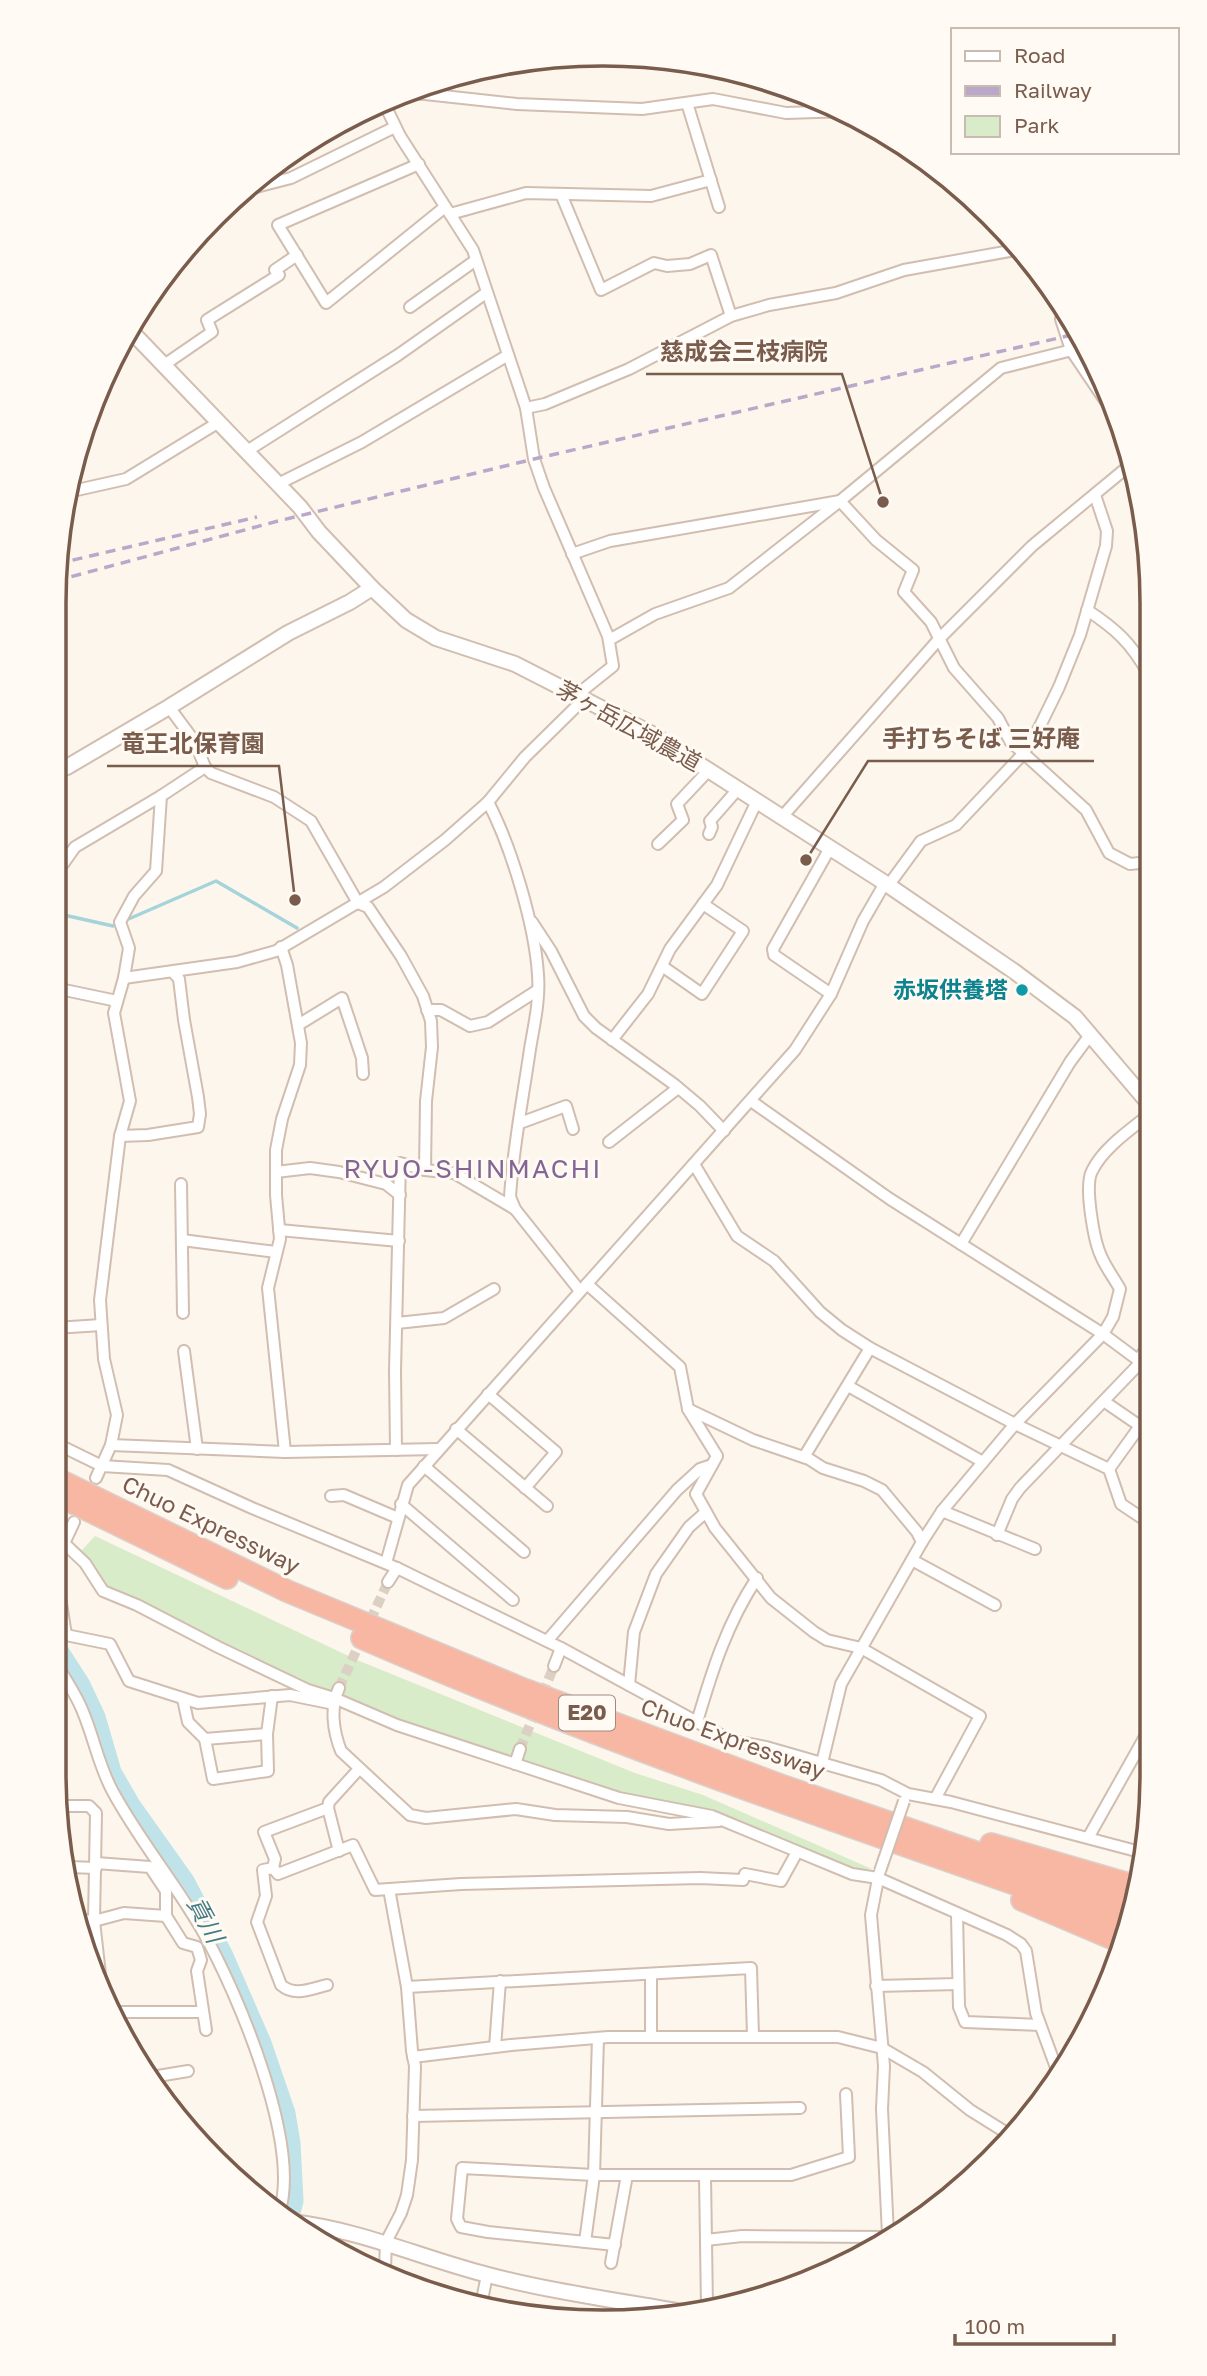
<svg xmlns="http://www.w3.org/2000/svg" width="1207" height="2376" font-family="'Golos Text','Noto Sans JP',sans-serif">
	<rect width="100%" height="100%" fill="#fdf6ec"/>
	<polygon fill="#d8ecc9" points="95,1536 357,1660 635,1773 703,1795 872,1869 849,1869 713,1811 626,1793 426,1731 301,1683 106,1587 82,1550"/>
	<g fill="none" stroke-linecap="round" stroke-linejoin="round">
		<g stroke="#a5d3da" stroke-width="3.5">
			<polyline points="55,913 113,926 117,924"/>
			<polyline points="124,921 216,881 297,928"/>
		</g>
		<polyline stroke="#bfe3e8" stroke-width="19" points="54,1643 81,1685 96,1717 112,1772 131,1805 185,1881 224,1956 262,2043 286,2113 291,2143 294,2201 289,2220"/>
		<g stroke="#dcd0c4" stroke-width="10" stroke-dasharray="10 5" stroke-linecap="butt">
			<polyline points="339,1688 388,1582"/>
			<polyline points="520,1749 554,1666"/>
		</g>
		<defs>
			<g id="minor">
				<polyline points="405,93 425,94 517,104 642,109 713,99 786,113 847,111"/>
				<polyline points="384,103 400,136 473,250 526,408 534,459 544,488 608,636 613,666 578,694"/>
				<polyline points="687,103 719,207"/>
				<polyline points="419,164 278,225 326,303 445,207"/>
				<polyline points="240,191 291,178 395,127"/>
				<polyline points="561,194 601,290 654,263 667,266 690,264 711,255 731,316"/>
				<polyline points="450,214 526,193 651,196 711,180"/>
				<polyline points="410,307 476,260"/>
				<polyline points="1066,315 1061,319 1071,350 1117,418"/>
				<polyline points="164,365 212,332 207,320 279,275 275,270 297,255"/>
				<polyline points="526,408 545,404 629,369 731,316 769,305 836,293 904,270 1021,249"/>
				<polyline points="247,451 398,355 486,293"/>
				<polyline points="278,484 362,442 508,355"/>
				<polyline points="68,492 126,479 219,422"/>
				<polyline points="572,554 610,541 840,501 876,540 913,570 904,592 931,622 954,668 998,718 1010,741 1086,810 1109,853 1130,864 1149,862"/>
				<path d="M1087,610C1116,629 1131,643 1148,673"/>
				<polyline points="609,640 655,614 729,588 840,501 1001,368 1084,347"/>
				<polyline points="169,707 195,742 205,767 211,773 274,797 311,821 358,903 368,907 401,956 423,996 431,1021 432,1047 426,1101 425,1170"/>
				<path d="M488,802C511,846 535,925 538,975C540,1000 534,1025 530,1049C523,1098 513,1147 510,1197L515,1209L580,1291"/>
				<polyline points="782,817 940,638 1032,546 1130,465"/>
				<polyline points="709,834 712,827 710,821 738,789"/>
				<polyline points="658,844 683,820 677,804 709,770"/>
				<polyline points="830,848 773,949 774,955 831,994"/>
				<polyline points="55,868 63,864 75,847 161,796"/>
				<polyline points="55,883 57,887"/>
				<polyline points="888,886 921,841 956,825 1023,754 1039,728 1059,687 1080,635 1106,546 1107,531 1095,495"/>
				<polyline points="532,922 551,951 584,1016 596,1028 675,1085 700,1106 724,1131"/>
				<polyline points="281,947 287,965 301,1043 300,1065 282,1119 276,1150 276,1195 280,1239 268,1288 285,1452"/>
				<polyline points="662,966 702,994 743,931 703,904"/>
				<polyline points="124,978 237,962 276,951 384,887 445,840 488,802 525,757 585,698"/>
				<polyline points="55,988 117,1001"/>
				<polyline points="427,1010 441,1010 470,1026 488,1022 538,990"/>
				<polyline points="298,1025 342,998 362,1058 363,1074"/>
				<polyline points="612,1040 648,994 670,949 717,885 757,801"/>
				<polyline points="751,1101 890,1199 1103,1334 1150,1369"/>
				<polyline points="520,1123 566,1106 573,1129"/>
				<polyline points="120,1136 148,1135 198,1127 200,1114 198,1097 184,1020 179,979 173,972"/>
				<polyline points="609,1142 678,1088"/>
				<polyline points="694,1164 737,1236 774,1261 820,1312 842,1330 870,1348 1015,1424 1109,1469 1121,1504 1151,1524"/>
				<polyline points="276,1172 310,1168 339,1172 386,1184 400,1195"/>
				<polyline points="181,1184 183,1313"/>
				<polyline points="279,1230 399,1241"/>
				<polyline points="182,1240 276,1252"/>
				<polyline points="961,1244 1070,1062 1090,1035"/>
				<polyline points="587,1284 680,1367 688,1409 717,1456 696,1494 715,1528 771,1598 814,1632 827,1640 861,1648 980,1716 935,1799"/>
				<polyline points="397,1323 444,1318 494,1289"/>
				<polyline points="55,1328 101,1325"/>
				<polyline points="184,1351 197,1449"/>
				<polyline points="1138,1360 1150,1344"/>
				<polyline points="848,1386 983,1462"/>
				<polyline points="488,1394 556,1452 525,1488"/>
				<polyline points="1105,1402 1140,1426 1109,1469"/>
				<polyline points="688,1409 753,1440 809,1459 823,1468 864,1481 882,1490 917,1532 922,1542"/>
				<polyline points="456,1429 547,1506"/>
				<polyline points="55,1443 102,1466 168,1470 252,1508 397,1568 561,1648 730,1740 766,1747 881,1780 908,1794 951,1802 1144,1853"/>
				<polyline points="111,1445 285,1452 438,1449"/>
				<polyline points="396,1450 395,1371 400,1163 425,1170 454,1173 515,1209"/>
				<polyline points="804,1457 870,1348"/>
				<polyline points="424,1466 524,1552"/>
				<polyline points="96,1478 111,1445 117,1415 104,1359 100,1300 120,1136 130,1101 114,1013 124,978 129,948 120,922 134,896 156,871 161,796 205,767"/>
				<polyline points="331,1496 344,1495 398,1518"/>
				<polyline points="401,1504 513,1600"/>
				<polyline points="942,1511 1035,1549"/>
				<polyline points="997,1535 1012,1499 1020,1488 1141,1362"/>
				<polyline points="54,1538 65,1544 85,1563 103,1591 137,1605 218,1647 308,1690 334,1698 397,1725 619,1798 712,1816 852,1874 878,1878 1007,1935 1021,1944 1026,1951 1036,2013 1057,2070"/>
				<polyline points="912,1560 995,1605"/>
				<polyline points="386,1563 408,1485 795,1050 831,994 863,921 885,883"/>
				<polyline points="388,1582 397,1568"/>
				<polyline points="66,1635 57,1578 58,1556 74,1522"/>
				<polyline points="54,1637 66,1635 110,1644 129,1681 198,1703 290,1695 334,1704"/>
				<polyline points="547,1641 677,1490 700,1469 712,1465"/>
				<path d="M54,1661C65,1678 76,1694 83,1712C94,1738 99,1767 113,1792C139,1840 175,1883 202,1930C237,1991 302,2145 279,2213"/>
				<polyline points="554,1666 561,1648"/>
				<polyline points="629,1685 634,1632 656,1574 689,1527 706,1512"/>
				<path d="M339,1688C330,1707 333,1731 341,1751L410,1815L426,1818L516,1809L555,1815L627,1817L669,1824L719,1821"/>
				<polyline points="183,1699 188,1722 205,1739 213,1779 268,1771 267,1734 272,1696"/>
				<path d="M697,1722C712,1671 727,1623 757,1578"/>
				<polyline points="205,1739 267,1734"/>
				<path d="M822,1763L841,1684L922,1542L942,1511L1015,1424L1103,1334L1113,1317L1120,1289C1114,1278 1106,1268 1101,1256C1094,1241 1084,1186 1092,1171C1103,1148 1130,1130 1150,1114"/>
				<polyline points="515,1764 520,1749"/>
				<polyline points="60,1806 89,1806 96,1813 94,1921 101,1983"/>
				<polyline points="328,1808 264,1832 275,1859 273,1868 278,1874 353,1845 375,1890 461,1884 700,1878 743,1880 745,1874 781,1881 797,1852"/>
				<polyline points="1088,1838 1151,1726"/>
				<polyline points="339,1851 328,1808 329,1802 359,1769"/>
				<polyline points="70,1867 96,1868"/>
				<path d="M273,1868L263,1870L266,1896L257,1922L281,1985C295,1997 310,1989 327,1985"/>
				<polyline points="879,1874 871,1915 884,2066 882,2109 888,2235"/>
				<polyline points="957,1914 959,2007 965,2022 1040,2025"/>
				<polyline points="166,1916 183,1943 197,1947 201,1960 197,1971 206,2030"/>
				<polyline points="79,1920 94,1921 124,1913 166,1916 166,1891 150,1867 96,1863"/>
				<polyline points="651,1974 651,2037"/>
				<polyline points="876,1986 958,1984"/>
				<polyline points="407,1987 751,1968 753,2036"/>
				<polyline points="117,2012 203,2012"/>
				<polyline points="495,2047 500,1981"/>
				<polyline points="413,2057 511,2045 608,2037 838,2037 882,2048 923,2072 970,2110 1002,2130 1009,2137"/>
				<polyline points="160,2092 158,2076 188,2071"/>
				<polyline points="413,2116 800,2108"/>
				<polyline points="982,2168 984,2166"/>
				<polyline points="705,2176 707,2307"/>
				<polyline points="706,2240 742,2236 885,2237"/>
				<polyline points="585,2242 594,2175 598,2038"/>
				<polyline points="615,2245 488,2232 461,2227 457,2219 462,2168 594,2175 791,2175 849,2157 846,2094"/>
				<polyline points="611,2263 627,2175"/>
				<polyline points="385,2269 386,2242 401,2213 407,2195 412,2160 415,2066 412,2051 407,1987 389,1889"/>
				<polyline points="481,2305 487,2275"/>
			</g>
			<g id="tertiary">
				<polyline points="130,330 300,507 319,532 372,588 406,620 436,638 515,664 652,734 885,883 1015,972 1075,1017 1150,1105"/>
				<polyline points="55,771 67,767 169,707 288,633 350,602 372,588"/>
				<path d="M292,2222C360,2230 422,2258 488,2275C553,2292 621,2301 688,2313"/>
			</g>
			<g id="motorway">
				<polyline points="55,1478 287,1591 523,1689 780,1785 1135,1907"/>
				<polyline points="55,1494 227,1578"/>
				<path d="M362,1638C613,1747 872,1834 1130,1924"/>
				<polyline points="991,1844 1139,1887"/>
				<polyline points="1022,1900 1123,1943"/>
			</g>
		</defs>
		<use href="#minor" stroke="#d1beb0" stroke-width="14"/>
		<use href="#tertiary" stroke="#d1beb0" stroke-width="18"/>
		<use href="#motorway" stroke="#dad1cd" stroke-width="24"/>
		<use href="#minor" stroke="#fff" stroke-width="10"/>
		<use href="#tertiary" stroke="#fff" stroke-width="14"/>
		<use href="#motorway" stroke="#f7b7a3" stroke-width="21"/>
		<g stroke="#b9a8c9" stroke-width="3.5" stroke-dasharray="10 7" stroke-linecap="butt">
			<polyline points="56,564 257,517"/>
			<polyline points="55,581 278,521 534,459 1076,334"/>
		</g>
		<defs>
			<polyline id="minor-bridge" points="880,1871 904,1801"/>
		</defs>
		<use href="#minor-bridge" stroke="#d1beb0" stroke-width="14" stroke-linecap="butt"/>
		<use href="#minor-bridge" stroke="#fff" stroke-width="10"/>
	</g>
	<circle fill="#0f9aa8" stroke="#fffaf3" stroke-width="2.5" cx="1022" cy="990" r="7"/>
	<g text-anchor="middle" stroke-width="6" stroke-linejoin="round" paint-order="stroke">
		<rect fill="#fffaf3" stroke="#a28b7f" stroke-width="2" x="559" y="1695.5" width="56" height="35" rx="5"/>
		<g font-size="21" font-weight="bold" fill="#7a5c4d">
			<text x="587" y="1720">E20</text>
		</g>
		<g font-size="23" fill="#7a5c4d" stroke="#fffaf3">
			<text transform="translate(629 726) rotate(29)" y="8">茅ヶ岳広域農道</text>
			<text transform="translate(211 1525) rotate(26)" y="8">Chuo Expressway</text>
			<text transform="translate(733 1739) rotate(20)" y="8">Chuo Expressway</text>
		</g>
		<g font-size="23" font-weight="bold" fill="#0d838f" stroke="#fffaf3" text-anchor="end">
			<text x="1008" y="998">赤坂供養塔</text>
		</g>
		<g font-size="24" font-style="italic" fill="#437c86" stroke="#fffaf3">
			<text transform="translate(205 1920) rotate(62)" y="8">貢川</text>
		</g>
		<g font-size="26" letter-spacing="2" fill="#846695" stroke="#fffaf3">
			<text x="473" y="1178">RYUO-SHINMACHI</text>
		</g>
	</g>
	<path d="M0 0H1207V2376H0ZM603 66H603A537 537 0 0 1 1140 603V1773A537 537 0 0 1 603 2310H603A537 537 0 0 1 66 1773V603A537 537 0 0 1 603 66Z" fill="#fffaf3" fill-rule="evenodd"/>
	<path fill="none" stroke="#7a5c4d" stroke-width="3.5" d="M603 66H603A537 537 0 0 1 1140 603V1773A537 537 0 0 1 603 2310H603A537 537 0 0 1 66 1773V603A537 537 0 0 1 603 66Z"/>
	<path fill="none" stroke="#7a5c4d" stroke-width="2.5" d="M883 502L842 374H646M806 860L868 761H1094M295 900L279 766H107"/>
	<g fill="#7a5c4d" stroke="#fffaf3" stroke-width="2.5">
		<circle cx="883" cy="502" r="7"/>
		<circle cx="806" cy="860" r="7"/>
		<circle cx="295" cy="900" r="7"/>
	</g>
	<g font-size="24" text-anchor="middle" font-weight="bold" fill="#7a5c4d" stroke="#fffaf3" stroke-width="6" stroke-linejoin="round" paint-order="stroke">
		<text x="744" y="360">慈成会三枝病院</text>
		<text x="981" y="747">手打ちそば 三好庵</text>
		<text x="193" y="752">竜王北保育園</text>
	</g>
	<rect x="951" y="28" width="228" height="126" fill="#fffaf3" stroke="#cabbb1" stroke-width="2"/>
	<rect x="965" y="51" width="35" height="10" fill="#ffffff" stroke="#cabbb1" stroke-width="2"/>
	<text x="1014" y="63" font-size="21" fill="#7a5c4d">Road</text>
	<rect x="965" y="86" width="35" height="10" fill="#b9a8c9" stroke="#cabbb1" stroke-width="2"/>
	<text x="1014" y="98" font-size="21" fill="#7a5c4d">Railway</text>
	<rect x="965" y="116" width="35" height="21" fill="#d8ecc9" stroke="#cabbb1" stroke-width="2"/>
	<text x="1014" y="133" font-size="21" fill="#7a5c4d">Park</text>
	<path d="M955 2334v10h159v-10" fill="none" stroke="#7a5c4d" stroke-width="3.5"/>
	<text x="965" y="2334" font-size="21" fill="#7a5c4d" stroke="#fffaf3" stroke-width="5" paint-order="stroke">100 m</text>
</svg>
